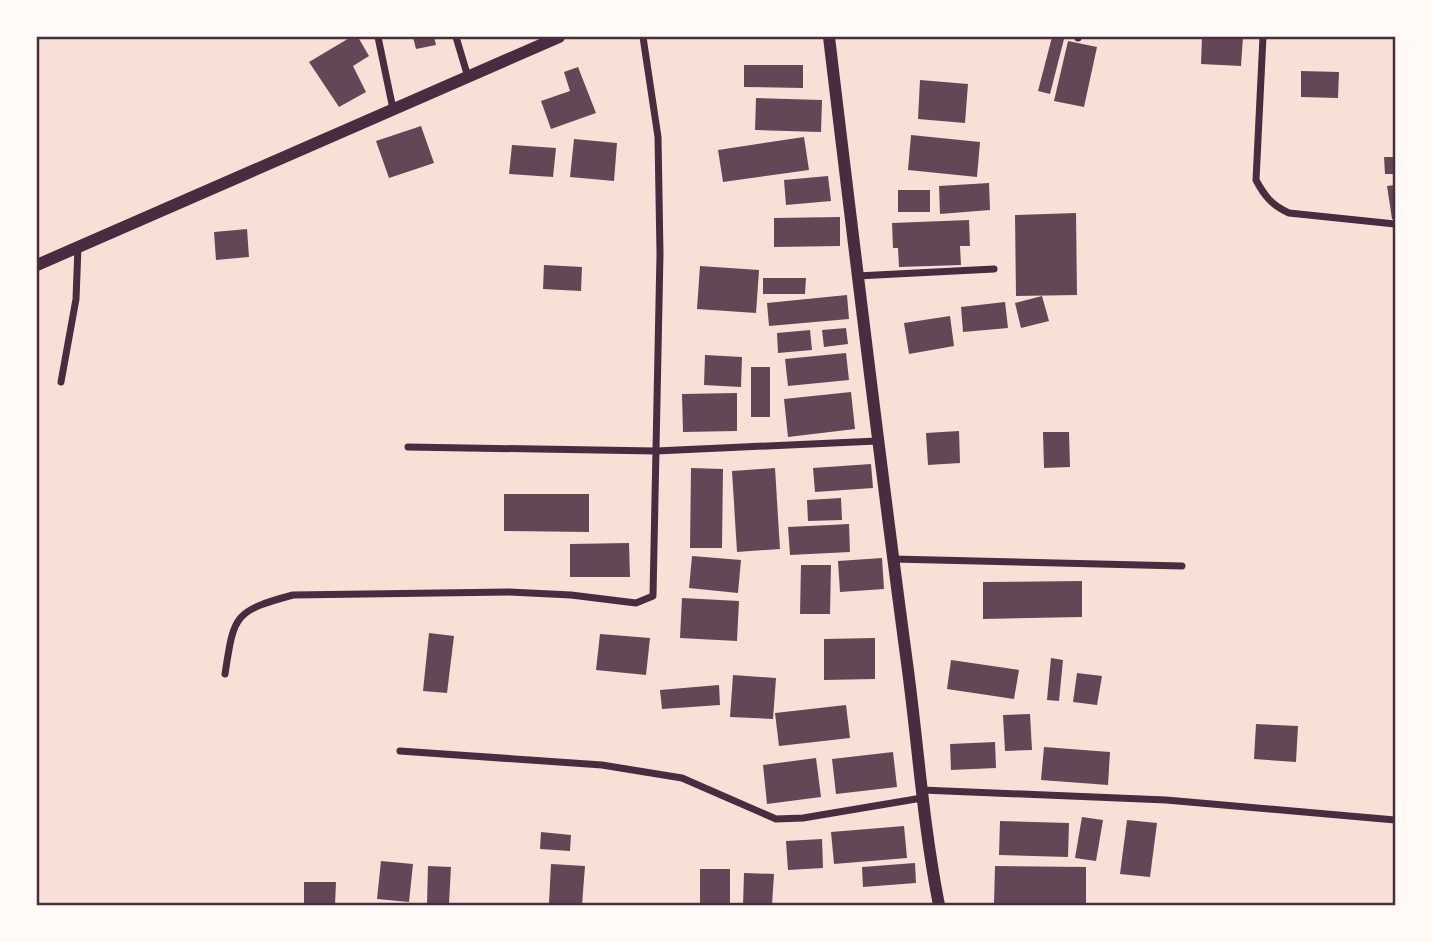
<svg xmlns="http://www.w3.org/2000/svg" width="1432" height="942" font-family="Commissioner,sans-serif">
	<rect width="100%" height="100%" fill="#f7e1d7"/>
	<g fill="#644757">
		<polygon points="351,37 358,37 369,56 353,66 366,92 339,107 309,62"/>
		<polygon points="413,37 434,37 436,45 416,49"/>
		<polygon points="1052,37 1064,39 1050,94 1038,91"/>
		<polygon points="1202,37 1243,37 1241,66 1201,64"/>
		<polygon points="1068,41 1097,47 1084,107 1054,101"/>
		<polygon points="744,65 803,65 803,88 744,87"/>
		<polygon points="578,67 596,113 551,129 541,101 570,91 564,72"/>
		<polygon points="1301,71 1339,72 1338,98 1301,97"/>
		<polygon points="920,80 968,84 965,123 918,119"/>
		<polygon points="756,98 822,100 821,132 755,130"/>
		<polygon points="421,126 434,163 389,178 376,141"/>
		<polygon points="911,135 980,142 977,177 908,170"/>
		<polygon points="804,137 809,170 723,182 718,150"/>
		<polygon points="574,139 617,143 614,181 570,177"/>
		<polygon points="512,145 556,148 553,177 509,174"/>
		<polygon points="1384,157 1395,157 1395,174 1385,174"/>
		<polygon points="828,176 831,201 786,205 784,180"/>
		<polygon points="989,183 990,210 940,214 939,186"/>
		<polygon points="1395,185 1395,219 1392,219 1387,186"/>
		<rect x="898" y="190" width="32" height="22"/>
		<polygon points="1076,213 1077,295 1016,296 1015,215"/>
		<polygon points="840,217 840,246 774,247 774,218"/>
		<polygon points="969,220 970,246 960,246 961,265 899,267 898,248 893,248 892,223"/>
		<polygon points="247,229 249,257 216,260 214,232"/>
		<polygon points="544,265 582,267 581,291 543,289"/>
		<polygon points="700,266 759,270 756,313 697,309"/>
		<polygon points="763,278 806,278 805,294 763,294"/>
		<polygon points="847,295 849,319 769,326 767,303"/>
		<polygon points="1042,296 1049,321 1021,328 1015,303"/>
		<polygon points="1005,302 1008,328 963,332 961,307"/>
		<polygon points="950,316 954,346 909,354 904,323"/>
		<polygon points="846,328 848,344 824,347 822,330"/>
		<polygon points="810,330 812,350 778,353 777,333"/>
		<polygon points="846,353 849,380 788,386 785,359"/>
		<polygon points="705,355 742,357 741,387 704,385"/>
		<rect x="751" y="367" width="19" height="50"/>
		<polygon points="851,392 855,429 788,437 784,399"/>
		<polygon points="737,393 737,431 683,432 682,394"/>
		<polygon points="959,431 960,463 928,465 926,433"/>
		<polygon points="1043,432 1069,432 1070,467 1044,468"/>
		<polygon points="871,464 873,488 815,492 813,468"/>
		<polygon points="691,468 723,469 722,548 690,548"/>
		<polygon points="775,468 780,549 737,552 732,471"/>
		<polygon points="504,494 589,494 589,532 504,531"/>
		<polygon points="841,498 842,520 808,521 807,500"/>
		<polygon points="849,524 850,552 790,555 788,527"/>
		<polygon points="629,543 630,577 570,577 570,544"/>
		<polygon points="692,556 741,560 738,593 689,588"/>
		<polygon points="882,558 884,589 840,592 838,561"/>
		<polygon points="801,565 831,565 830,614 800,614"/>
		<polygon points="1082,581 1082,617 983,619 983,582"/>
		<polygon points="682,598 739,601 737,641 680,638"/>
		<polygon points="429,633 454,636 447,693 423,691"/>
		<polygon points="600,634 650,638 646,675 596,670"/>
		<polygon points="875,638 875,679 824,680 824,639"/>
		<polygon points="1051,658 1063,660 1059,701 1047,700"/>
		<polygon points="951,660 1019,670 1014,699 947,689"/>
		<polygon points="1077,673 1102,676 1097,705 1073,702"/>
		<polygon points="733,675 776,678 773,719 730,717"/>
		<polygon points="719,685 720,705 662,709 660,690"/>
		<polygon points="846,705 850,738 779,746 775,713"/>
		<polygon points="1030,714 1032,750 1005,751 1003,715"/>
		<polygon points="1256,724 1298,726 1296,762 1254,759"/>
		<polygon points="995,742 996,768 951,770 950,744"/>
		<polygon points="1044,747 1110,752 1108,785 1041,780"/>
		<polygon points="893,752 897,787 836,794 832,759"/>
		<polygon points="816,758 821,797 767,804 763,765"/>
		<polygon points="1082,817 1103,820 1096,861 1075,858"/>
		<polygon points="1127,820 1157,823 1150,877 1120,874"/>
		<polygon points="1000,821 1069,823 1068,857 999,855"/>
		<polygon points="904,826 907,858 834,864 831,832"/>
		<polygon points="541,832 571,835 570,851 540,849"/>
		<polygon points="822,839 823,868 788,870 786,841"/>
		<polygon points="381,861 413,864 409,902 377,899"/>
		<polygon points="915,863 916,883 863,887 862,867"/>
		<polygon points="551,864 585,866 582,905 549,903"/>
		<polygon points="428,866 451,867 449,904 427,904"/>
		<polygon points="995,866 1086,867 1086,904 994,903"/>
		<rect x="700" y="869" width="30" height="36"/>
		<polygon points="744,873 774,874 772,905 743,905"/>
		<polygon points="304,882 336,882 335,905 304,905"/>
	</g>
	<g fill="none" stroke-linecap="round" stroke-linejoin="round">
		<g stroke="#4a2c40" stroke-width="7">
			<polyline points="378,37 393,109"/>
			<polyline points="456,37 468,77"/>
			<path d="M1263,37L1256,180C1265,197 1272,205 1289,213L1395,224"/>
			<polyline points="1078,38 1078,37"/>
			<polyline points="857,276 994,269"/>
			<polyline points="61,382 76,299 78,247"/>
			<polyline points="408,447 656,451 877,441"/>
			<polyline points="893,559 1182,566"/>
			<path d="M225,674C234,616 233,611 293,595L509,592L571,595L636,603L653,596L660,254L658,137L643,37"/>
			<polyline points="400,751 602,765 682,778 776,819 803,818 922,798"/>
			<polyline points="922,790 1166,800 1395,820"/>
		</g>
		<g stroke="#4a2c40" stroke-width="12">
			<path d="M829,37C854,246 879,455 907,663C918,744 923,825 939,905"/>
			<polyline points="37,265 559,37"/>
		</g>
	</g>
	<rect width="1432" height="942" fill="none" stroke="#fffaf5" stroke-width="77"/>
	<rect x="38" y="38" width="1356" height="866" fill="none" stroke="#4a2c40" stroke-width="2.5"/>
</svg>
